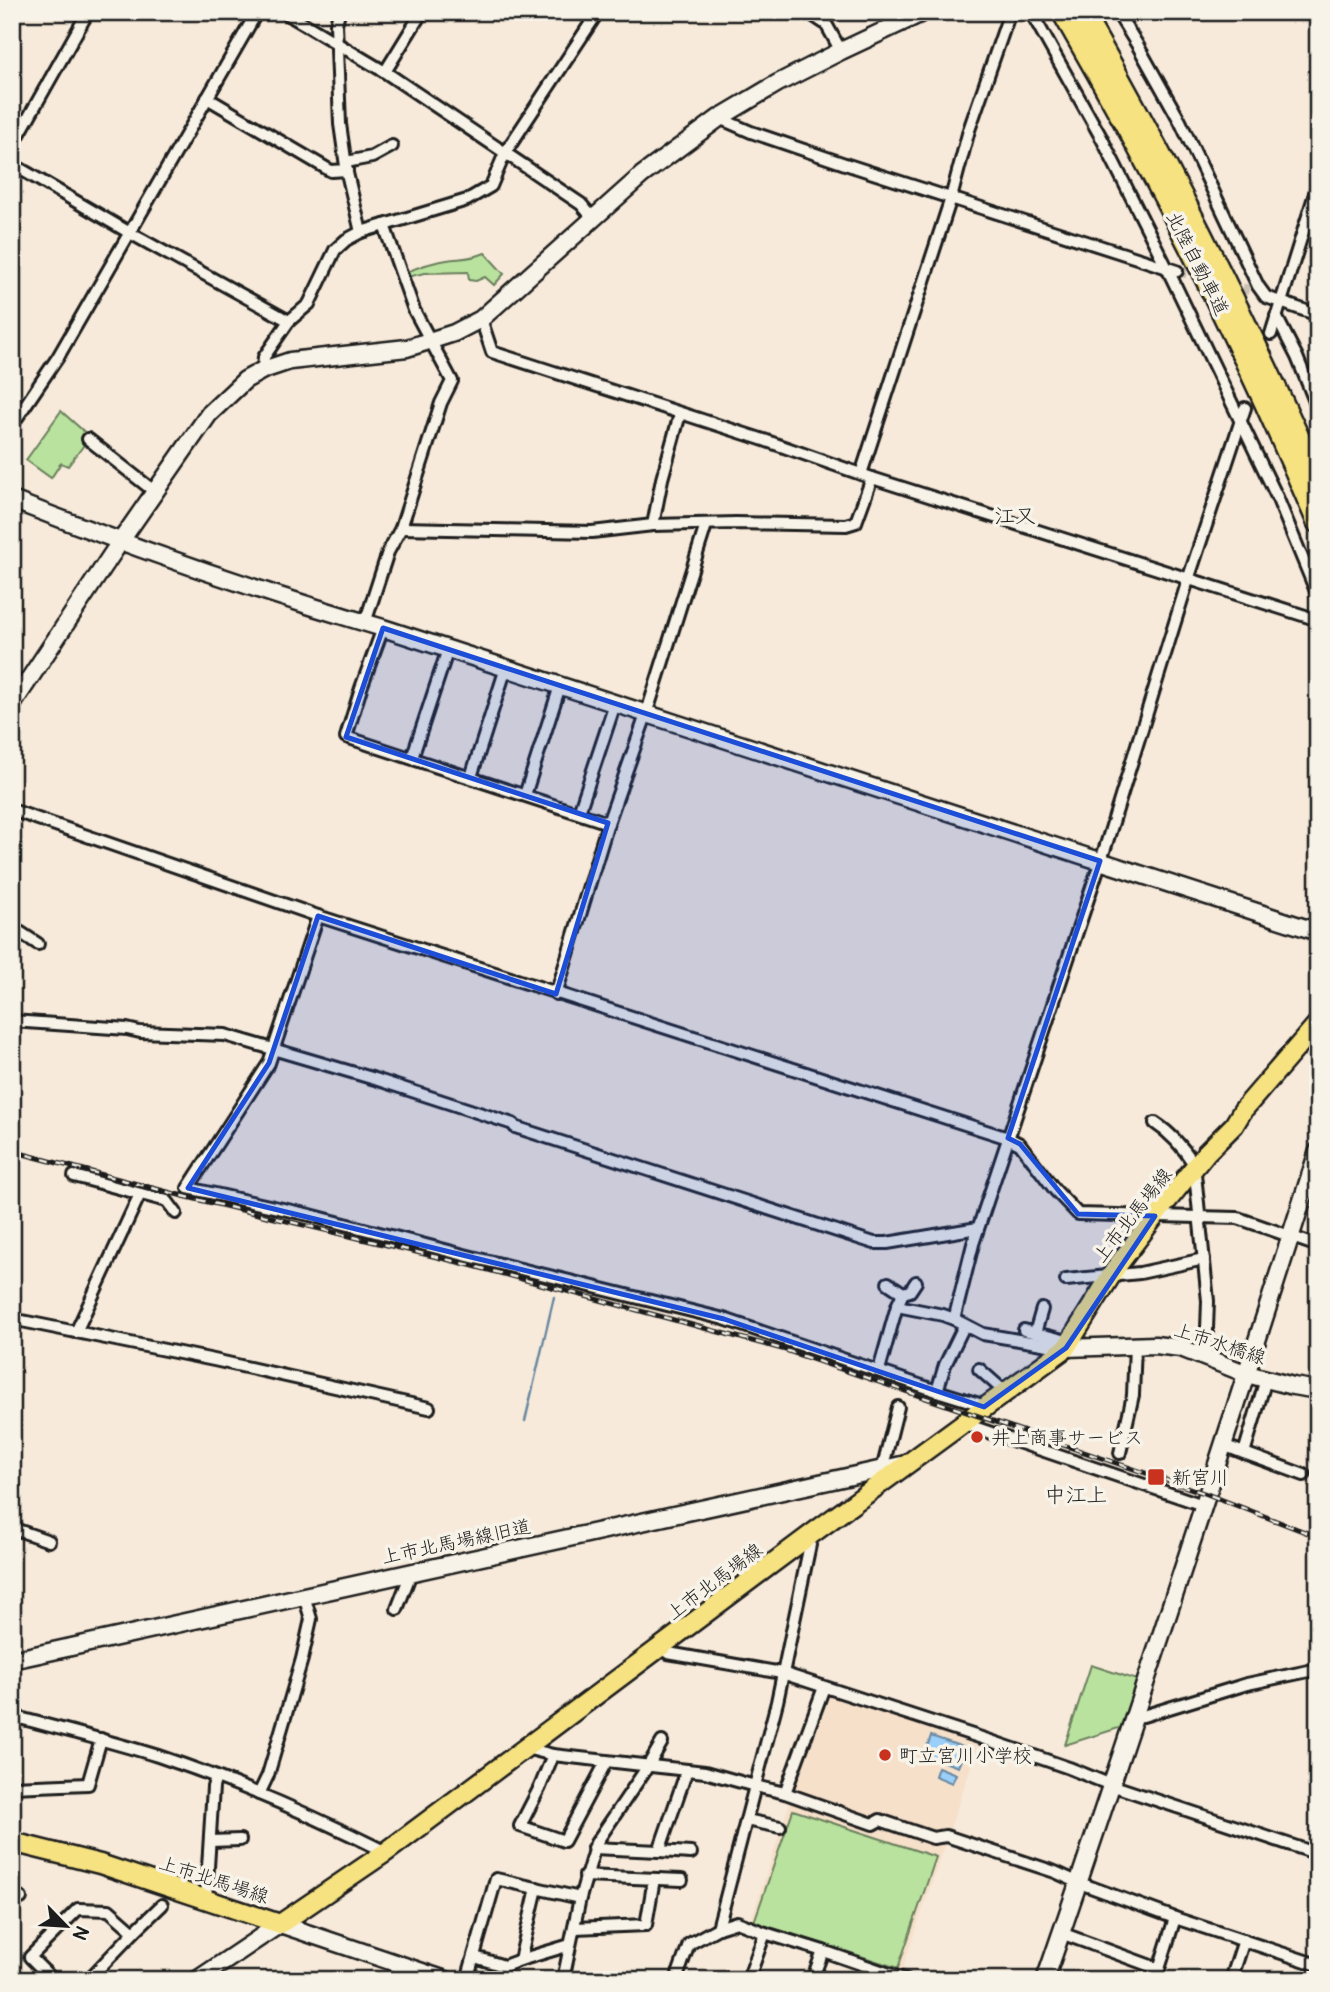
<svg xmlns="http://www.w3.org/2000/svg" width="1330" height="1992" font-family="Pangolin,'Klee One',sans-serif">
	<rect width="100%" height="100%" fill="#f7eada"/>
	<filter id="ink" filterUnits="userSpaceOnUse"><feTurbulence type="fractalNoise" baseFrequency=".0143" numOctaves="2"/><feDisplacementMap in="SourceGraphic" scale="14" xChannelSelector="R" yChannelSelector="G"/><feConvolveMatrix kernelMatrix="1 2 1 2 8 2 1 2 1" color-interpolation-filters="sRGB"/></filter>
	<g filter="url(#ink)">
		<polygon fill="#f6e0ca" points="831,1693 978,1746 901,1974 750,1923 791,1799"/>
		<g fill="#b9e29e" stroke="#6a7f5d" stroke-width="2">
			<path d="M485,253L504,274L494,285L485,277L476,281L469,280L468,272L425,273L407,277L404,273C418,267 432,262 447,260C462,258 471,259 485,253Z"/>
			<polygon points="61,411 90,437 68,466 61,463 51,478 26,460"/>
			<polygon points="1091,1665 1137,1680 1122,1727 1065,1745"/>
			<polygon points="793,1810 936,1857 898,1968 754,1922"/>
		</g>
		<g fill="#99cff8" stroke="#6787a0" stroke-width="2">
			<polygon points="931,1736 966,1748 958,1767 924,1755"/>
			<polygon points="938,1767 956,1774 952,1783 935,1776"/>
		</g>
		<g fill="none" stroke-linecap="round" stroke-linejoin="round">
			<polyline stroke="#6787a0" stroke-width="2.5" points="525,1421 554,1297"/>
			<g stroke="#cbc1b4" stroke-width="10" stroke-dasharray="10 5" stroke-linecap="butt">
				<polyline points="1177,271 1205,278"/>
				<polyline points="1228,285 1249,290"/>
			</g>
			<defs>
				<g id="street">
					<polyline points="284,12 385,72 581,204 593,218"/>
					<polyline points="339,12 336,24 340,124 347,173 361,232"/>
					<polyline points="808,12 826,24 841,51"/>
					<polyline points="1031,12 1102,139 1167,268 1277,497 1318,596"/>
					<polyline points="1117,12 1138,46 1180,121 1258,286 1266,297 1318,315"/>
					<polyline points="385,72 422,12"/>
					<polyline points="207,98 331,171 347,170"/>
					<polyline points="719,118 751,132 845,164 1177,271"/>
					<polyline points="12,147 88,12"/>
					<polyline points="346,162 372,157 392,146"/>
					<polyline points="12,164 130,233 289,321"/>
					<polyline points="1276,316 1297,357 1318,409"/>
					<polyline points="481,319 492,352 764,440 872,478 1318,620"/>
					<polyline points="1271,334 1318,184"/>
					<polyline points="263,370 264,357 289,321 309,304 335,250 346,240 361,232 467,200 491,186 505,153 598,12"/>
					<polyline points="12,425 58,357 257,12"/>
					<polyline points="88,439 155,492"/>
					<polyline points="861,474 951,198 969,130 1010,12"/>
					<polyline points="653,525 662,479 680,414"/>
					<polyline points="401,528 592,532 653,525 736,523 846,525 856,522 872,478"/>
					<polyline points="365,623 388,552 401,528 441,403 452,381 414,310 384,225"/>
					<polyline points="383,628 361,688 346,737 608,823"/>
					<polyline points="412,758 448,649"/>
					<polyline points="471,777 506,668"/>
					<polyline points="525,795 560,686"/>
					<polyline points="12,810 318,916 1008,1138 1020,1144 1055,1190 1078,1214 1238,1218 1318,1246"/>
					<polyline points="579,812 615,704"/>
					<polyline points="318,916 269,1063 188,1188 310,1215 468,1256 724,1319 937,1391"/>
					<polyline points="12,927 38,944"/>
					<polyline points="556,994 608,823 646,715 706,525"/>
					<polyline points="12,1021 127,1029 140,1032 225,1035 375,1079 513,1124 515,1127 874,1243 887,1243 978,1228"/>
					<path d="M1155,1123C1172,1134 1183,1147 1194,1164L1208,1301L1206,1357"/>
					<polyline points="74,1176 167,1201 176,1213"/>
					<polyline points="1066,1280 1140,1273 1204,1259"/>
					<polyline points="888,1283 903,1293 897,1306 943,1315 954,1319"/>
					<polyline points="903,1293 910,1291 916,1282"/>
					<polyline points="12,1319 214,1360 429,1408"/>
					<polyline points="964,1326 945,1365 937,1391 979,1404 984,1407"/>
					<polyline points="1024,1330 1063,1340 1066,1348"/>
					<polyline points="76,1332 140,1194"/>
					<polyline points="1035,1333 1042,1309"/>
					<polyline points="1066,1348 983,1334 954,1319 956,1312 973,1244 1106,845 1188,580 1245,408"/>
					<polyline points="979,1369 1005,1392"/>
					<polyline points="879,1370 897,1306"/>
					<polyline points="962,1423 1203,1505"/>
					<polyline points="1223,1445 1244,1453 1266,1379"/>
					<polyline points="1120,1453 1133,1395 1135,1345"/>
					<polyline points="1244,1453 1304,1475"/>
					<polyline points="882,1470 898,1407"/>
					<polyline points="12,1528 49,1541"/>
					<polyline points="397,1609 411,1573"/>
					<polyline points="661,1647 668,1653 782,1673 991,1741 1069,1768 1111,1785 1318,1854"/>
					<path d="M12,1716C61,1729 110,1741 158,1756C236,1782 312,1815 386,1852"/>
					<polyline points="1133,1717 1143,1716 1247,1684 1318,1669"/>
					<polyline points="526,1748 553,1755 705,1772 755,1786 777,1702 812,1535"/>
					<polyline points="553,1755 540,1787 520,1826 564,1841 606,1762"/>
					<polyline points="687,1770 659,1851 691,1853"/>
					<polyline points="12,1787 88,1784 101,1739"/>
					<polyline points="785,1793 873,1824 880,1820 933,1838 946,1836 1055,1872 1077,1882 1175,1918 1318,1965"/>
					<polyline points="259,1794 268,1775 281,1731 302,1659 311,1619 304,1596"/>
					<polyline points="746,1820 780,1827"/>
					<polyline points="210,1841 240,1840"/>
					<polyline points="593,1848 659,1851"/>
					<polyline points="585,1876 682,1880"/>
					<polyline points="537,1888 520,1960 570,1945"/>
					<polyline points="12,1894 21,1898"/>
					<polyline points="206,1899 213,1787 216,1777"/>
					<polyline points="575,1928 646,1925 654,1879"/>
					<polyline points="718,1928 737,1922 765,1933 748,1980"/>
					<polyline points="134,1932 162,1905"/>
					<polyline points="765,1933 823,1951 812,1980"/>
					<polyline points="1061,1933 1159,1969 1175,1918"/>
					<polyline points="823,1951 907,1980"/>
					<polyline points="475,1957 504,1966 520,1960"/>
					<polyline points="45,1972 30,1957 78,1909 109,1910 134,1932 88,1980"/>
					<polyline points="38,1980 45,1972 53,1980"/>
					<polyline points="467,1980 496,1879 580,1898"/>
					<polyline points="563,1980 580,1898 596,1843 648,1766 662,1742"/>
					<polyline points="676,1980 689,1944 718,1928 755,1786 785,1793 824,1687"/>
					<polyline points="1231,1980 1244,1940"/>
				</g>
				<g id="secondary">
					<path d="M12,500C134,548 257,591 383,628L1318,932"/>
					<polyline points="12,705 120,542 209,414 245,380 263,370 290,361 407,348 454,333 481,319 642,175 719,118 778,83 841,51 924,12"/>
					<polyline points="1066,1348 1155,1345 1181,1348 1247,1374 1293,1386 1318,1390"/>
					<polyline points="12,1660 906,1464"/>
					<polyline points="197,1980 280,1924 446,1980"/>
					<path d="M1045,1980C1140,1705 1229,1428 1318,1151"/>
				</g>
				<polyline id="primary" points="12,1842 100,1864 280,1924 386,1852 813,1533 1066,1348 1117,1266 1155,1216 1206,1153 1234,1125 1243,1110 1318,1023"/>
				<g id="highway">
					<path d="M1063,12C1158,176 1244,347 1318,522"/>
					<path d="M1081,12C1169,164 1246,321 1318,481"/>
				</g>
			</defs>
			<use href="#street" stroke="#1c1c1c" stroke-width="16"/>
			<use href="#secondary" stroke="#1c1c1c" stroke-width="21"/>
			<use href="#primary" stroke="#1c1c1c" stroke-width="23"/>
			<use href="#highway" stroke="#1c1c1c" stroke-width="26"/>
			<use href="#street" stroke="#f7f3e8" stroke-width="10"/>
			<use href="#secondary" stroke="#f7f3e8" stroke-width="16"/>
			<use href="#primary" stroke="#f6e281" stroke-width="18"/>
			<use href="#highway" stroke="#f6e281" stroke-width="21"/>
			<defs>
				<polyline id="rail" points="12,1151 183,1196 466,1264 782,1349 1207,1494 1318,1537"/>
			</defs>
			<use href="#rail" stroke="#1c1c1c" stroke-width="5"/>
			<use href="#rail" stroke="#f7f3e8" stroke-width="2.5" stroke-dasharray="8" stroke-linecap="butt"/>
		</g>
	</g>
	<path fill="#1d4ed8" fill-opacity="0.2" stroke="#1d4ed8" stroke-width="5" stroke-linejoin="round" d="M383,628L1100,861L1008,1138L1020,1144L1078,1214L1155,1216L1066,1348L984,1407L724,1319L188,1188L269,1063L318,916L556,994L608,823L346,737Z"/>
	<g fill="#c8321e" stroke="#f7f3e8" stroke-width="2.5">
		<circle cx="977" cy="1437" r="7"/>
		<rect x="1147" y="1468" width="18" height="18" rx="3.5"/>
		<circle cx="885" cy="1755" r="7"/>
	</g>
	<g text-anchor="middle" stroke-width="7" stroke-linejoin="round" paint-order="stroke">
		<g font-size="19" fill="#1c1c1c" stroke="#f7f3e8">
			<text transform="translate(1198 263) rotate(63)" y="7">北陸自動車道</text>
			<text transform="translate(1132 1215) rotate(-52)" y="7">上市北馬場線</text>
			<text transform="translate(1220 1343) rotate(18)" y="7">上市水橋線</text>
			<text transform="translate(456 1541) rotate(-12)" y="7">上市北馬場線旧道</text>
			<text transform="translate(714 1581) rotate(-37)" y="7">上市北馬場線</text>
			<text transform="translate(214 1879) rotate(18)" y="7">上市北馬場線</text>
		</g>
		<g font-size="19" fill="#1c1c1c" stroke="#f7f3e8" text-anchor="start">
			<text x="991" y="1444">井上商事サービス</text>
			<text x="1172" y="1484">新宮川</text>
			<text x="899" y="1762">町立宮川小学校</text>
		</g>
		<g font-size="21" fill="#1c1c1c" stroke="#f7f3e8">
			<text x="1015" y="523">江又</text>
			<text x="1076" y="1502">中江上</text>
		</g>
	</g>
	<rect width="1330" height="1992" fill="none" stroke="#f7f3e8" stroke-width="42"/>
	<rect x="21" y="21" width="1288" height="1950" fill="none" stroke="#1c1c1c" stroke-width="2.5" filter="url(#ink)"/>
	<g transform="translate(66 1926) rotate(115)" stroke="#f7f3e8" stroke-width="5" paint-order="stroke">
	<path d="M0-5L12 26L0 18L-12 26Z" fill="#1c1c1c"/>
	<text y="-10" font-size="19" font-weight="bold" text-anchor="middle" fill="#1c1c1c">N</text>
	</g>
</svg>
